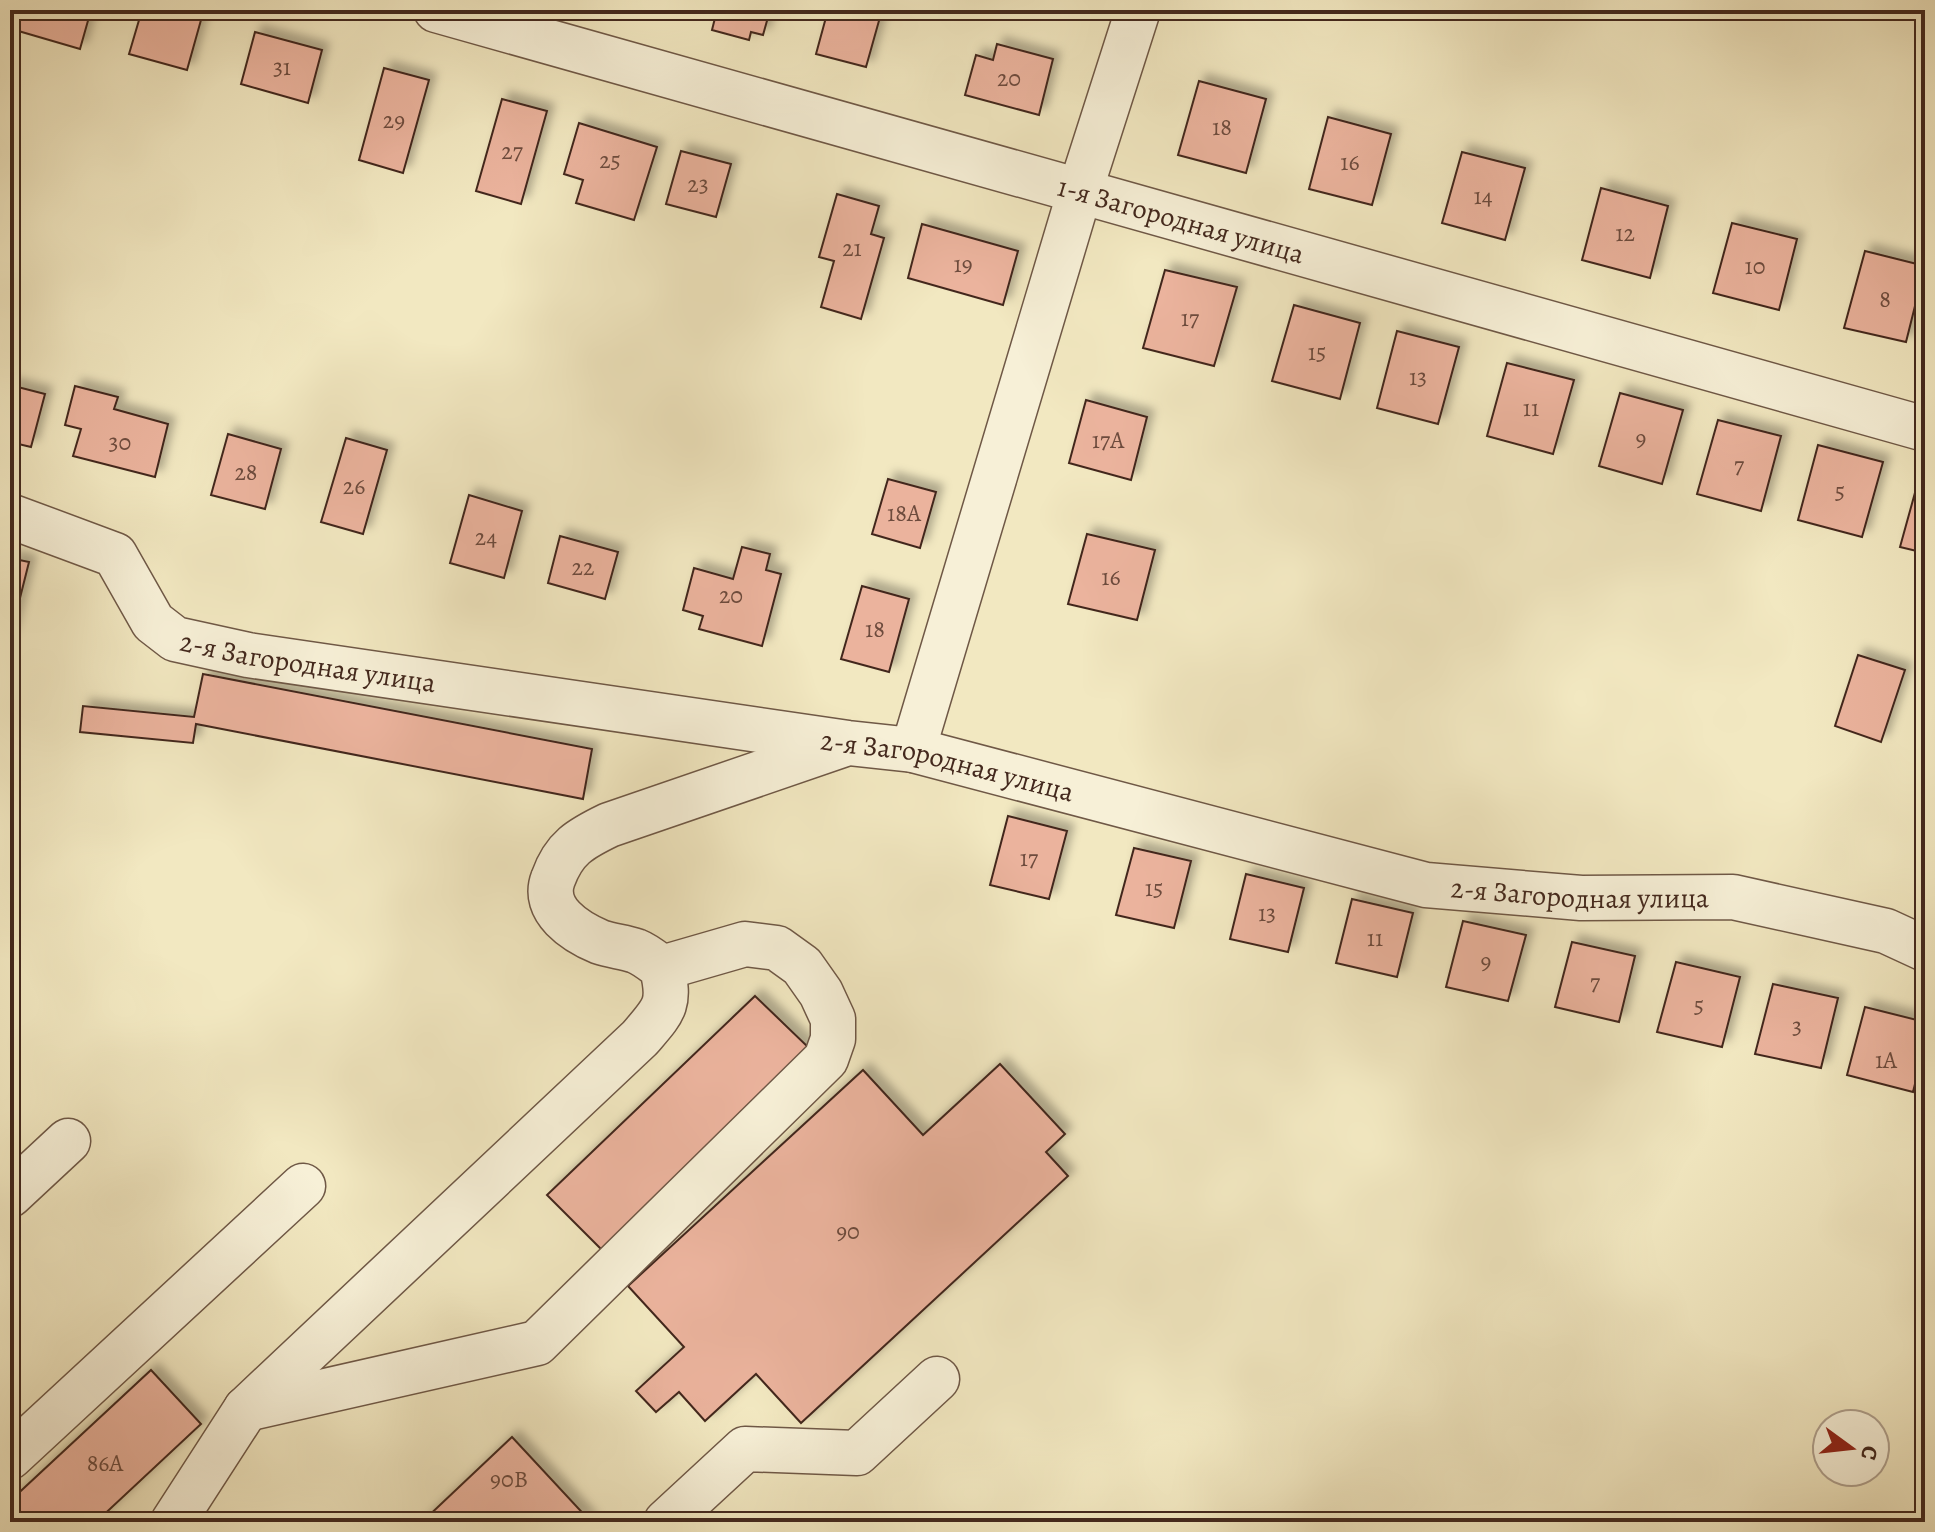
<svg xmlns="http://www.w3.org/2000/svg" width="1935" height="1532" font-family="Alegreya,serif">
	<defs>
		<filter id="shadow"><feDropShadow dx="7" dy="-7" stdDeviation="4" flood-color="#0004"/></filter>
	</defs>
	<rect width="100%" height="100%" fill="#f2e8c1"/>
	<filter id="stains"><feTurbulence type="fractalNoise" baseFrequency=".0025" numOctaves="4"/><feColorMatrix values="0 0 0 0 .2 0 0 0 0 .09 0 0 0 0 .02 0 0 0 .5 -.17"/></filter>
	<radialGradient id="worn" r=".72"><stop offset=".6" stop-color="#630" stop-opacity="0"/><stop offset="1" stop-color="#630" stop-opacity=".3"/></radialGradient>
	<g fill="#ebb39d" stroke="#43281d" stroke-width="2" filter="url(#shadow)">
		<polygon points="21,10 91,10 80,49 15,30"/>
		<polygon points="142,10 164,10 201,20 187,70 129,54"/>
		<polygon points="717,10 770,10 763,35 751,32 749,40 712,30"/>
		<polygon points="828,10 882,10 866,67 816,54"/>
		<polygon points="255,32 322,50 308,103 241,84"/>
		<polygon points="997,44 1053,59 1039,115 965,95 976,55 993,60"/>
		<polygon points="384,68 429,80 403,173 359,160"/>
		<polygon points="1199,81 1266,99 1246,173 1178,155"/>
		<polygon points="502,99 547,111 521,204 476,191"/>
		<polygon points="1328,117 1391,134 1372,205 1309,189"/>
		<polygon points="579,123 657,147 634,220 576,203 583,180 564,174"/>
		<polygon points="681,151 731,164 716,217 666,204"/>
		<polygon points="1462,152 1525,168 1505,240 1442,223"/>
		<polygon points="1601,188 1668,206 1650,278 1582,260"/>
		<polygon points="837,194 879,206 871,234 884,238 861,319 821,307 834,261 819,257"/>
		<polygon points="1732,223 1797,239 1779,310 1713,293"/>
		<polygon points="922,224 1018,251 1003,305 908,278"/>
		<polygon points="1865,251 1925,266 1906,342 1844,328"/>
		<polygon points="1165,270 1237,287 1214,366 1143,348"/>
		<polygon points="1294,305 1360,323 1340,399 1272,381"/>
		<polygon points="1397,331 1459,347 1438,424 1377,408"/>
		<polygon points="1507,363 1574,380 1553,454 1487,436"/>
		<polygon points="10,385 45,394 31,447 10,442"/>
		<polygon points="75,386 118,397 114,409 168,424 155,477 73,456 81,429 65,425"/>
		<polygon points="1620,393 1683,410 1662,484 1599,466"/>
		<polygon points="1086,400 1147,417 1131,480 1069,463"/>
		<polygon points="1718,420 1781,436 1761,511 1697,494"/>
		<polygon points="228,434 281,449 265,509 211,495"/>
		<polygon points="346,438 387,450 363,534 321,522"/>
		<polygon points="1818,445 1883,462 1862,537 1798,520"/>
		<polygon points="1921,471 1925,472 1925,553 1900,547"/>
		<polygon points="888,479 936,492 920,548 872,534"/>
		<polygon points="469,495 522,511 504,578 450,563"/>
		<polygon points="1087,534 1155,550 1137,620 1068,604"/>
		<polygon points="560,536 618,552 605,599 548,583"/>
		<polygon points="742,547 770,554 766,570 781,574 762,646 699,629 703,616 683,610 694,568 733,579"/>
		<polygon points="10,558 29,562 10,638"/>
		<polygon points="862,586 909,599 889,672 841,659"/>
		<polygon points="1858,655 1905,670 1881,742 1835,726"/>
		<polygon points="203,674 592,749 583,799 196,724 193,743 80,732 83,706 194,717"/>
		<polygon points="1008,816 1067,831 1049,899 990,885"/>
		<polygon points="1134,848 1191,861 1174,928 1116,915"/>
		<polygon points="1246,874 1304,888 1288,952 1230,939"/>
		<polygon points="1352,899 1413,913 1397,977 1336,963"/>
		<polygon points="1463,921 1526,935 1508,1001 1446,987"/>
		<polygon points="1572,942 1635,956 1619,1022 1555,1007"/>
		<polygon points="1676,962 1740,977 1722,1047 1657,1032"/>
		<polygon points="1773,984 1838,998 1821,1068 1755,1054"/>
		<polygon points="755,996 809,1048 603,1251 547,1195"/>
		<polygon points="1865,1007 1925,1022 1925,1044 1913,1092 1847,1075"/>
		<polygon points="1000,1064 1065,1134 1046,1152 1068,1176 801,1423 756,1374 705,1421 679,1392 656,1412 636,1391 684,1347 628,1286 863,1070 923,1135"/>
		<polygon points="151,1370 201,1424 96,1522 10,1522 10,1501"/>
		<polygon points="512,1437 591,1522 422,1522"/>
	</g>
	<g fill="none" stroke-linecap="round" stroke-linejoin="round">
		<defs>
			<g id="minor">
				<path id="s1" d="M436,10L1925,429"/>
				<path id="s2" d="M10,516L115,555L153,622L175,639L248,655L848,743L913,750L1426,885L1581,898L1733,897L1886,931L1925,949"/>
				<polyline points="913,750 1080,191 1138,10"/>
				<polyline points="10,1195 68,1141"/>
				<polyline points="246,1409 537,1343 826,1059 833,1039 833,1019 821,993 802,966 777,948 745,944 662,968"/>
				<polyline points="10,1457 303,1186"/>
				<path d="M173,1522L246,1409L640,1038C664,1010 671,1005 662,968C654,962 646,955 636,951C624,947 612,946 600,942C576,932 541,910 553,879C564,848 580,839 609,825L842,745"/>
				<polyline points="666,1522 745,1449 857,1453 937,1379"/>
			</g>
		</defs>
		<use href="#minor" stroke="#6f5846" stroke-width="47"/>
		<use href="#minor" stroke="#f7f0d7" stroke-width="44"/>
	</g>
	<g text-anchor="middle" stroke-width="8" stroke-linejoin="round" paint-order="stroke">
		<g font-size="24" fill="#6d4b3d">
			<text x="282" y="75">31</text>
			<text x="1009" y="86">20</text>
			<text x="394" y="128">29</text>
			<text x="1222" y="135">18</text>
			<text x="512" y="159">27</text>
			<text x="610" y="168">25</text>
			<text x="1350" y="170">16</text>
			<text x="698" y="192">23</text>
			<text x="1483" y="204">14</text>
			<text x="1625" y="241">12</text>
			<text x="852" y="256">21</text>
			<text x="963" y="272">19</text>
			<text x="1755" y="274">10</text>
			<text x="1885" y="307">8</text>
			<text x="1190" y="326">17</text>
			<text x="1317" y="360">15</text>
			<text x="1418" y="385">13</text>
			<text x="1531" y="416">11</text>
			<text x="1641" y="446">9</text>
			<text x="1108" y="448">17А</text>
			<text x="120" y="450">30</text>
			<text x="1739" y="473">7</text>
			<text x="246" y="480">28</text>
			<text x="354" y="494">26</text>
			<text x="1840" y="499">5</text>
			<text x="904" y="521">18А</text>
			<text x="486" y="545">24</text>
			<text x="583" y="575">22</text>
			<text x="1111" y="585">16</text>
			<text x="731" y="603">20</text>
			<text x="875" y="637">18</text>
			<text x="1029" y="866">17</text>
			<text x="1154" y="896">15</text>
			<text x="1267" y="921">13</text>
			<text x="1375" y="946">11</text>
			<text x="1486" y="969">9</text>
			<text x="1595" y="990">7</text>
			<text x="1699" y="1013">5</text>
			<text x="1797" y="1034">3</text>
			<text x="1886" y="1068">1А</text>
			<text x="848" y="1239">90</text>
			<text x="105" y="1471">86А</text>
			<text x="509" y="1487">90В</text>
		</g>
		<g font-size="28" fill="#43281d" stroke="#f7f0d7">
			<text dy="10" stroke="none"><textPath href="#s1" startOffset="774">1-я Загородная улица</textPath></text>
			<text dy="10" stroke="none"><textPath href="#s2" startOffset="352">2-я Загородная улица</textPath></text>
			<text dy="10" stroke="none"><textPath href="#s2" startOffset="1000">2-я Загородная улица</textPath></text>
			<text dy="10" stroke="none"><textPath href="#s2" startOffset="1648">2-я Загородная улица</textPath></text>
		</g>
	</g>
	<rect width="1935" height="1532" fill="none" stroke="#f2e8c1" stroke-width="40"/>
	<rect x="12" y="12" width="1911" height="1508" fill="none" stroke="#43281d" stroke-width="4"/>
	<rect x="20" y="20" width="1895" height="1492" fill="none" stroke="#43281d" stroke-width="2"/>
	<g transform="translate(1851 1448) rotate(105)"><circle r="38" fill="#f7f0d7" stroke="#afa08d" stroke-width="2"/>
	<path d="M0-6L14 30L0 20L-14 30Z" fill="#8f2418"/>
	<text y="-12" font-size="22" font-weight="bold" text-anchor="middle" fill="#43281d">С</text>
	</g>
	<rect width="100%" height="100%" filter="url(#stains)"/>
	<rect width="100%" height="100%" fill="url(#worn)"/>
</svg>
